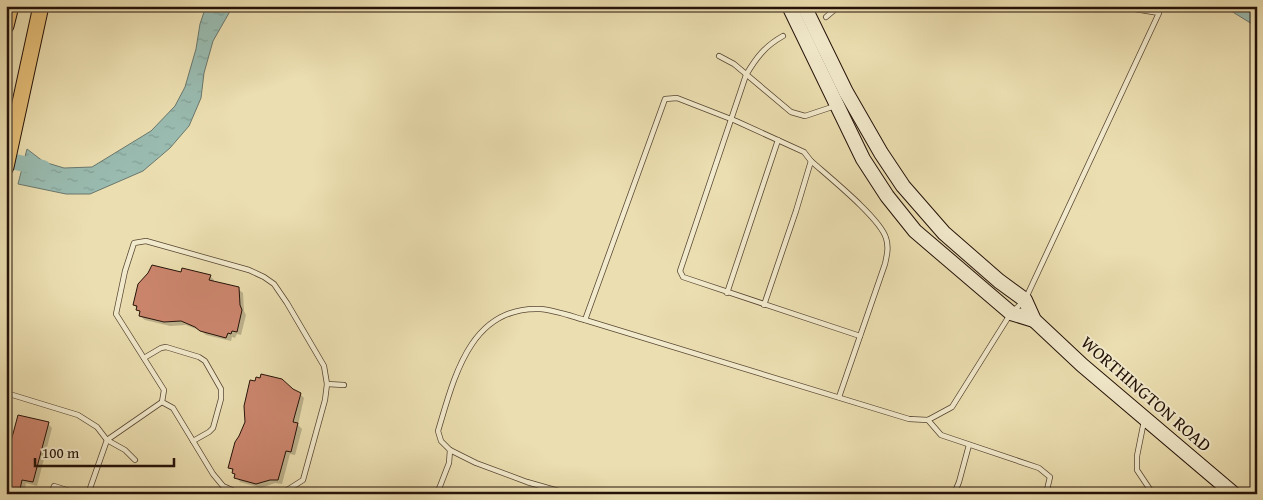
<svg xmlns="http://www.w3.org/2000/svg" width="1263" height="500" font-family="'Gentium Book Plus',serif">
	<defs>
		<pattern id="water-ripples" width="26" height="14" patternUnits="userSpaceOnUse" patternTransform="scale(1.25)"><rect width="26" height="14" fill="#99bbb0"/><path d="M2 4q2-2 4 0t4 0M15 11q2-2 4 0t4 0" fill="none" stroke="#84a096"/></pattern>
	</defs>
	<rect width="100%" height="100%" fill="#ebdeb0"/>
	<filter id="stains"><feTurbulence type="fractalNoise" baseFrequency=".004" numOctaves="4"/><feColorMatrix values="0 0 0 0 .2 0 0 0 0 .09 0 0 0 0 .02 0 0 0 .5 -.17"/></filter>
	<radialGradient id="worn" r=".72"><stop offset=".6" stop-color="#630" stop-opacity="0"/><stop offset="1" stop-color="#630" stop-opacity=".3"/></radialGradient>
	<g fill="url(#water-ripples)" stroke="#6a776d">
		<polygon points="206,6 233,6 213,41 204,73 201,98 189,126 170,148 143,171 90,194 66,194 18,184 27,149 44,162 64,168 92,167 151,131 175,106 185,87 196,49 200,24"/>
		<polygon points="1223,6 1257,6 1257,27"/>
	</g>
	<g fill="#0003">
		<polygon points="182,274 210,276 214,280 214,282 238,289 243,293 244,311 246,315 241,335 237,334 235,338 232,337 231,341 206,335 201,331 186,325 170,326 145,320 140,316 141,313 134,305"/>
		<polygon points="292,390 300,394 304,398 298,425 302,429 295,455 290,454 282,484 275,483 261,488 240,482 230,467"/>
		<polygon points="48,424 52,428 37,486 26,483 24,494 6,494"/>
	</g>
	<g fill="none" stroke-linecap="round" stroke-linejoin="round">
		<polyline stroke="#99bbb0" stroke-width="16" points="6,160 43,168"/>
	</g>
	<g fill="#cc866e" stroke="#241208">
		<polygon points="152,265 181,272 182,268 211,275 209,280 239,287 240,305 242,310 237,332 232,331 231,334 228,333 226,338 200,331 195,327 181,321 164,322 139,316 140,311 136,310 137,306 133,305 138,284 148,273"/>
		<polygon points="261,374 282,379 293,389 301,393 293,422 298,423 291,452 286,451 278,480 270,480 256,484 234,478 235,474 232,473 233,469 228,468 235,442 239,436 245,422 244,406 250,380 255,381 256,377 260,378"/>
		<polygon points="18,415 49,422 33,482 22,480 19,494 6,494 6,460"/>
	</g>
	<g fill="none" stroke-linecap="round" stroke-linejoin="round">
		<defs>
			<g id="lane">
				<polyline points="826,17 839,6"/>
				<path d="M783,36C765,46 756,58 746,75L680,271L683,277L860,336"/>
				<polyline points="719,56 734,64 791,112 805,116 835,106"/>
				<polyline points="727,293 778,140"/>
				<polyline points="764,305 796,211 811,161"/>
				<path d="M585,320L665,99L677,98L736,121L804,152L811,161C829,177 880,218 886,238C889,247 887,255 885,264L839,397"/>
				<polyline points="144,358 161,348 166,347 199,357 205,361 221,389 221,399 213,428 209,432 193,441"/>
				<polyline points="327,384 344,385"/>
				<polyline points="6,393 78,415 97,427 107,440 125,450 135,460"/>
				<polyline points="928,420 941,435 1039,468 1050,477 1046,494"/>
				<polyline points="1144,421 1137,456 1137,470 1153,494"/>
				<polyline points="51,494 54,486 79,494"/>
				<polyline points="88,494 107,440 162,402"/>
				<polyline points="241,494 223,486 213,474 173,408 162,402 164,390 116,314 125,271 134,243 146,241 249,270 264,277 274,284 287,303 324,366 327,384 325,400 303,480 281,494"/>
				<polyline points="437,494 449,463 450,450"/>
				<path d="M569,494L527,482L476,463L450,450L441,441L438,431C454,378 470,306 540,309C554,310 571,316 585,320L909,419L928,420L952,407L1011,313L1025,300L1159,13L1117,6"/>
				<polyline points="954,494 959,482 969,445"/>
			</g>
			<g id="secondary">
				<polyline points="789,6 863,159 887,196 915,231 1011,313 1034,320"/>
				<polyline points="804,6 846,92 881,153 903,186 944,233 999,281 1025,300 1034,320 1082,365 1234,494"/>
			</g>
			<g id="primary">
				<polyline points="6,26 11,6"/>
				<polyline points="6,167 41,6"/>
			</g>
		</defs>
		<use href="#lane" stroke="#564532" stroke-width="6"/>
		<use href="#secondary" stroke="#241208" stroke-width="16"/>
		<use href="#primary" stroke="#241208" stroke-width="17"/>
		<use href="#lane" stroke="#f2eacc" stroke-width="4.5"/>
		<use href="#secondary" stroke="#f2eacc" stroke-width="14"/>
		<use href="#primary" stroke="#e6bf78" stroke-width="15"/>
	</g>
	<g text-anchor="middle" stroke-width="4" stroke-linejoin="round" paint-order="stroke">
		<g font-size="18" fill="#241208" stroke="#f2eacc">
			<text transform="translate(1146 394) rotate(41)" y="6">WORTHINGTON ROAD</text>
		</g>
	</g>
	<rect width="1263" height="500" fill="none" stroke="#ebdeb0" stroke-width="25"/>
	<rect x="8" y="8" width="1248" height="485" fill="none" stroke="#241208" stroke-width="2.5"/>
	<rect x="12" y="12" width="1238" height="475" fill="none" stroke="#241208"/>
	<path d="M35 458v8h139v-8" fill="none" stroke="#241208" stroke-width="2.5"/>
	<text x="42" y="458" font-size="15" fill="#241208" stroke="#f2eacc" stroke-width="4" paint-order="stroke">100 m</text>
	<rect width="100%" height="100%" filter="url(#stains)"/>
	<rect width="100%" height="100%" fill="url(#worn)"/>
</svg>
